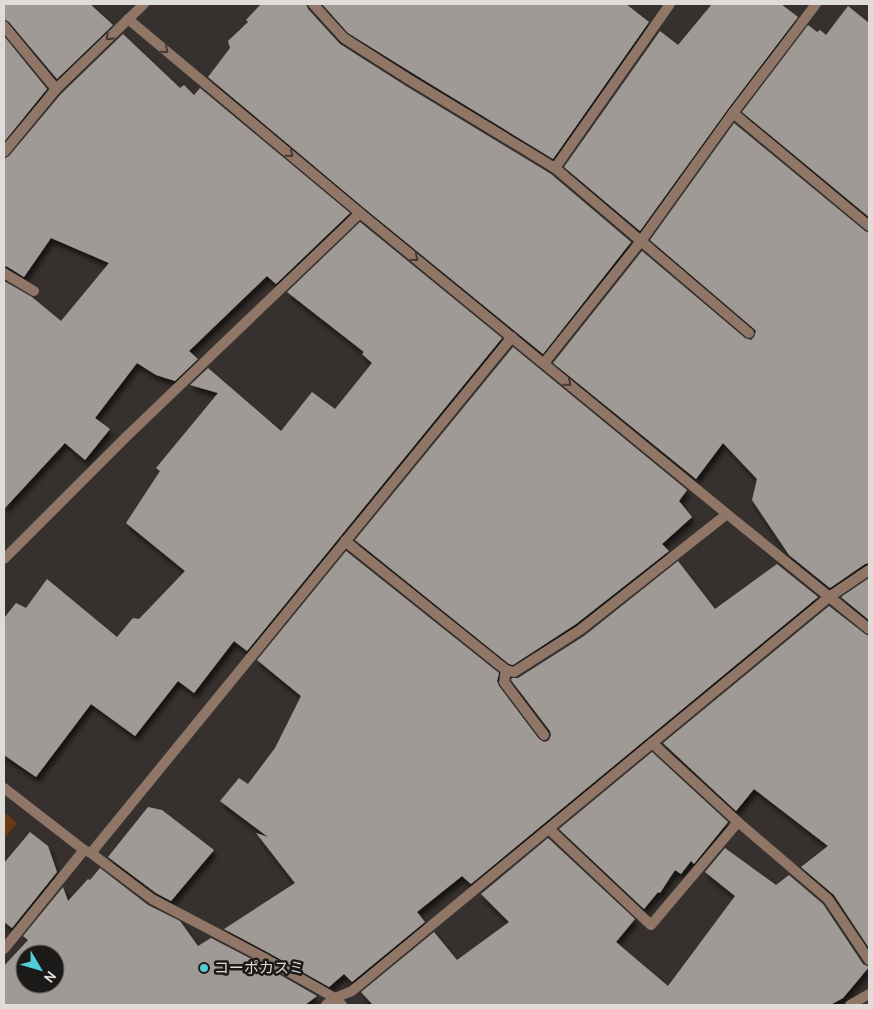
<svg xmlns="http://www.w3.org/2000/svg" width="873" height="1009" font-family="Cabin,'Noto Sans JP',sans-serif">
	<defs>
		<filter id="shadow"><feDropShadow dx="3" dy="5.5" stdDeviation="2.5" flood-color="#0009"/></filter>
	</defs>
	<rect width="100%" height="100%" fill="#36312e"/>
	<polygon fill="#6b3814" points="4,812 17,823 4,839"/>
	<g fill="#a09a97" fill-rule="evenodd" filter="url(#shadow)">
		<polygon points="4,4 90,4 113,25 57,79 9,22 4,19"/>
		<polygon points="261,4 306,4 308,9 340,44 406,86 551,174 631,242 543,354 364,208 208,77 230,48 228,41 248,22 246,20"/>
		<polygon points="322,4 626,4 649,22 553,159 414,74 348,33"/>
		<polygon points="712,4 781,4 798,17 728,109 640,231 564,167 660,31 678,45"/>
		<polygon points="848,6 869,23 869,217 742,112 808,25 817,32 820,30 826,35"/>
		<polygon points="123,34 180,88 184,85 194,95 200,88 350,213 276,284 267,276 189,351 198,359 175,381 156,375 137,363 95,418 110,429 85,460 65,443 4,509 4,281 32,297 61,321 109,263 51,238 24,277 8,267 4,266 4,159 9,156 61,94"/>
		<polygon points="4,36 47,89 4,142"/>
		<polygon points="734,123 865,231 869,233 869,563 865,564 830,588 789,555 752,500 757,479 723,443 696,479 553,363 642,251 745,338 751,340 754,337 756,331 753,328 650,240"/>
		<polygon points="360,222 502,338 247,651 234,641 194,693 178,681 135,736 91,704 36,777 4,755 4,618 16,603 26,608 47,579 117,637 133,618 139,619 185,571 126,523 160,471 156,468 218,393 190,385 208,368 281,431 312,392 335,409 372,363 362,354 364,352 287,292"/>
		<polygon points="513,347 687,490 679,501 692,517 662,544 669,551 576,624 513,665 509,664 355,540"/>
		<polygon points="346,551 499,673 497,681 499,686 539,739 544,742 548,741 550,738 551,735 550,731 511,680 512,678 518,678 584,636 678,561 715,609 777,564 818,597 471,884 462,876 417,912 425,922 352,982 344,974 329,987 269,953 224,929 295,883 256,833 268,837 220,801 239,778 248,784 275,748 301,696 257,660"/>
		<polygon points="869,578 869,620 841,597"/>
		<polygon points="829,606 865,634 869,636 869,948 834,895 801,867 828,846 754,789 736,811 663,743"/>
		<polygon points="652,752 728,822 694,864 691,861 681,874 675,870 660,893 658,892 644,909 559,829"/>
		<polygon points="148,807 162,810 214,850 171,901 156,893 108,857"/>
		<polygon points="30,832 48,846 57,872 12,928 4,922 4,863"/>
		<polygon points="548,838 635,919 616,942 668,986 735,896 705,872 725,848 776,885 789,875 823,904 863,964 869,967 843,998 830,1005 373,1005 361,992 434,932 457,960 509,922 481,894"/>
		<path d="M100,868L148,905L180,921L198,946L211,938L263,965L317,996L305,1005H4V966L28,940L23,936L63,887L68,901L88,879L90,880ZM25,954H55V984H25Z"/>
	</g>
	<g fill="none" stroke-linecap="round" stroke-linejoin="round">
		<g stroke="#907667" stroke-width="10">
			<polyline points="733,113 869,226"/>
			<polyline points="555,168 670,4"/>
			<polyline points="641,241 749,333"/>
			<polyline points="4,273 34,291"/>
			<polyline points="345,541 506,670 514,672 580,630 727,514"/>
			<polyline points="506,670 504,682 544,735"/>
			<polyline points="652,743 738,822 828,899 869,960"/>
			<polyline points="549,829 651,925 738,822"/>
			<polyline points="91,853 512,337"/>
			<polyline points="4,949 84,850"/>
			<polyline points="326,1005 335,998"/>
			<polyline points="850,1005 869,994"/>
		</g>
		<g stroke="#907667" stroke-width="10">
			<polyline points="313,4 344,38 410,80 555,168 641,241"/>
			<polyline points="128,19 360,213 727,514 869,629"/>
			<polyline points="4,26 56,89"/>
			<polyline points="4,152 56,89 144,4"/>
			<polyline points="544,363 641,241 733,113 816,4"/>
			<polyline points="4,559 127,436 360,213"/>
			<polyline points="4,788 84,850 91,853 152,899 266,959 335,998 342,1005"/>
			<polyline points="335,998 352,991 829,597 869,570"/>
		</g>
	</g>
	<defs><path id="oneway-chevron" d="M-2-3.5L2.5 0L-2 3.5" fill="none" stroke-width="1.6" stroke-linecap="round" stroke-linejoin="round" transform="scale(1.25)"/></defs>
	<g stroke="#453a34">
		<use href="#oneway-chevron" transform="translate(109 37) rotate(136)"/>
		<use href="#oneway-chevron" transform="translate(165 50) rotate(40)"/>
		<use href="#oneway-chevron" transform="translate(290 154) rotate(40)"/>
		<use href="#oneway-chevron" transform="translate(415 258) rotate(39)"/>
		<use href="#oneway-chevron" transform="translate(568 383) rotate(40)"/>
	</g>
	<circle fill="#52ccd6" stroke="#1c1a18" stroke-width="2" cx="204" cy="968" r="5"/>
	<g text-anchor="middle" stroke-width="5" stroke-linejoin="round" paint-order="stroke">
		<g font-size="15" fill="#dedbd9" stroke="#1c1a18" text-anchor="start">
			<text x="214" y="973">コーポカスミ</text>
		</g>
	</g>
	<rect width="873" height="1009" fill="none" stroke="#dedbd9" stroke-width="10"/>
	<g transform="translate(40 969) rotate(128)"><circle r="24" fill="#1c1a18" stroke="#6a6765"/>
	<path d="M0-4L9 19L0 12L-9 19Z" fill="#52ccd6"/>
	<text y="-8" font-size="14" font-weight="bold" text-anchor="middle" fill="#dedbd9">N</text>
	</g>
</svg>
